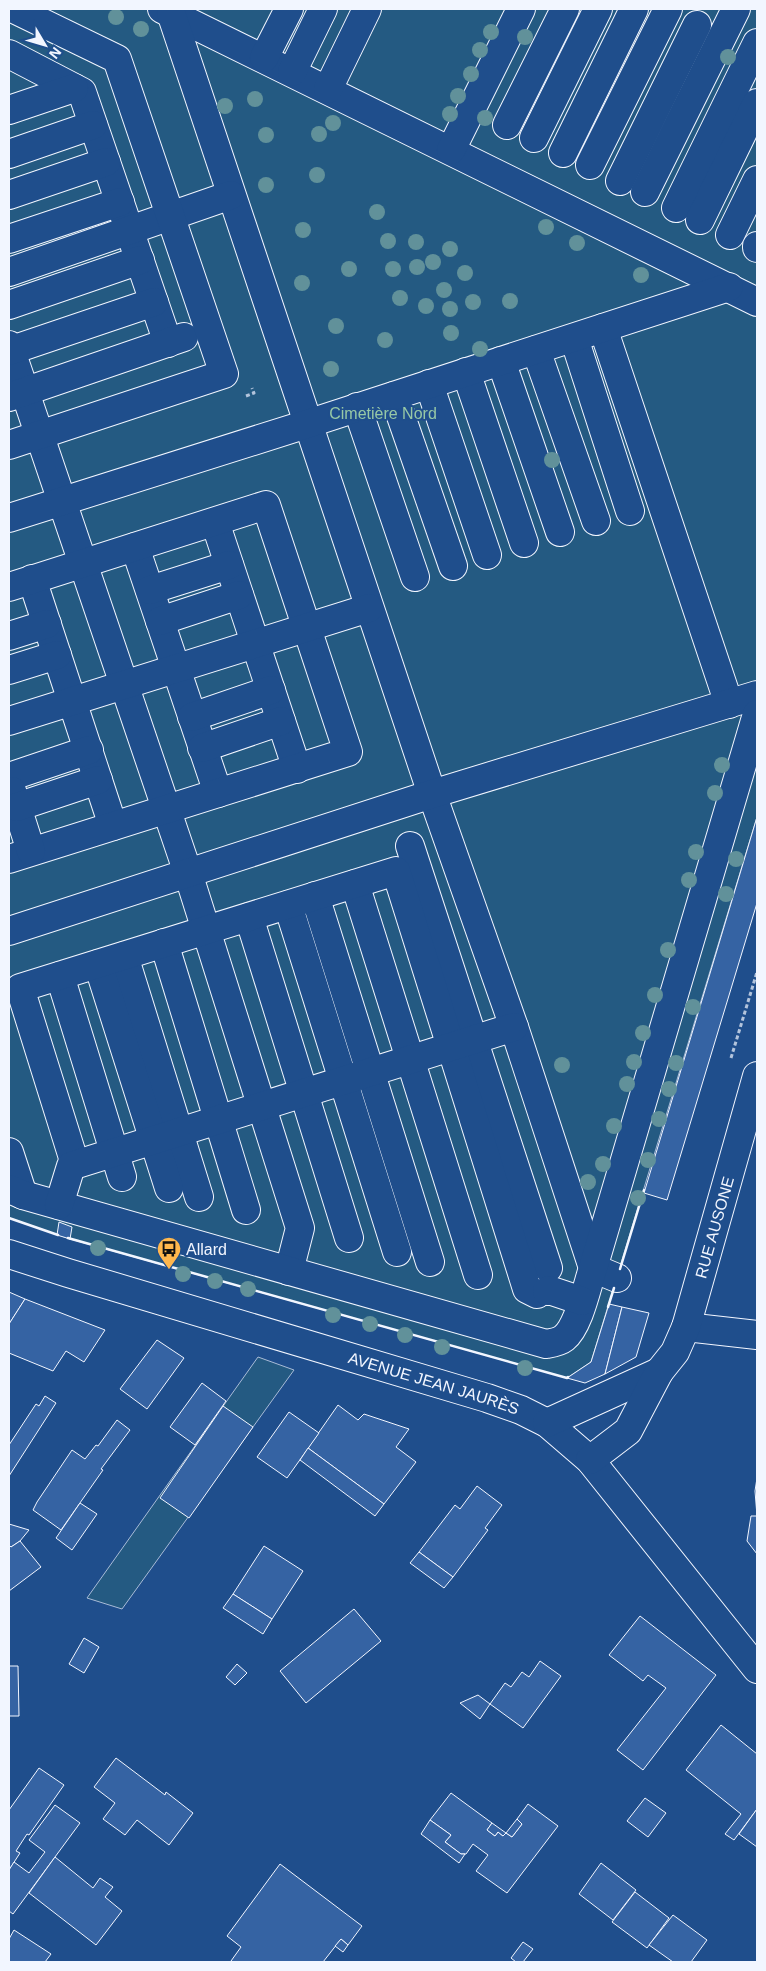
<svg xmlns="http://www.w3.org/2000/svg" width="766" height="1971" font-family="Arial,sans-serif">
	<rect width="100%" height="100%" fill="#1f4e8c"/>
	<g fill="#245a82" stroke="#a8bbd7">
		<polygon points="9,9 757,9 757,817 591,1362 567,1378 70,1239 9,1218"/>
		<polygon points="258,1357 294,1370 122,1609 87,1598"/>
	</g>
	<g fill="#3563a3" stroke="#f2f6ff">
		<polygon points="757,817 757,903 667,1200 644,1193"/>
		<polygon points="59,1222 72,1227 70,1239 57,1235"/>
		<polygon points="9,1292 25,1299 9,1324"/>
		<polygon points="25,1299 105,1330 84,1362 66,1351 53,1371 9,1353 9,1324"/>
		<polygon points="609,1304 622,1307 605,1374 585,1383 567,1378 591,1362"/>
		<polygon points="622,1307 649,1313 636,1357 605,1374"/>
		<polygon points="157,1340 184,1358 147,1409 120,1389"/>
		<polygon points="202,1383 226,1401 195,1445 170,1427"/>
		<polygon points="45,1396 56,1403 9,1476 9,1445 36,1404 39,1406"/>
		<polygon points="338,1405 358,1420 364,1414 409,1429 396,1447 416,1462 384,1504 308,1448"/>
		<polygon points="223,1406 253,1427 189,1518 160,1498"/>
		<polygon points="289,1412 319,1433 287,1478 257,1457"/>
		<polygon points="117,1420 130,1430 101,1469 103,1470 61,1530 33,1510 37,1502 72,1450 85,1459 96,1445 98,1446"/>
		<polygon points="308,1448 384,1504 375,1516 300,1460"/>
		<polygon points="757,1478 757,1554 747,1541 751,1516 757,1516 755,1491"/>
		<polygon points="477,1486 502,1505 485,1528 488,1530 453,1577 419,1552 455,1505 460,1509"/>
		<polygon points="80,1503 97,1514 72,1550 56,1538"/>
		<polygon points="9,1524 29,1530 20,1541 11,1547 9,1545"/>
		<polygon points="20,1541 41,1567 9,1591 9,1545 11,1547"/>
		<polygon points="264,1546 303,1571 272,1619 233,1594"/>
		<polygon points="419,1552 453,1577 444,1588 410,1563"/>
		<polygon points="233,1594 272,1619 263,1634 223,1608"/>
		<polygon points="354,1609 381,1641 306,1703 280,1671"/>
		<polygon points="640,1616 716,1675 643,1770 617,1750 666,1688 648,1675 643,1681 609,1655"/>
		<polygon points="84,1638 99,1647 84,1673 69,1664"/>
		<polygon points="540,1661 561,1676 523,1728 490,1704 505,1683 511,1687 522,1672 529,1677"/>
		<polygon points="237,1664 247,1673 235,1685 226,1677"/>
		<polygon points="9,1666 18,1666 19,1716 9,1716"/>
		<polygon points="478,1695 490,1704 480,1719 460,1703"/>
		<polygon points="721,1725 757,1754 757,1809 734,1840 725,1834 741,1814 686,1770"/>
		<polygon points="116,1758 165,1795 166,1792 193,1813 169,1845 137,1820 125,1835 103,1819 115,1803 94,1787"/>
		<polygon points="39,1768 64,1785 29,1835 27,1834 16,1851 20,1853 9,1870 9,1810"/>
		<polygon points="451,1793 492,1823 487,1830 495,1836 498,1832 503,1836 506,1833 512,1837 522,1824 517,1819 528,1804 558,1826 507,1893 476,1871 488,1855 473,1844 466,1854 461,1854 445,1842 451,1835 430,1820"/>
		<polygon points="645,1798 666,1813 648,1837 627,1821"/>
		<polygon points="55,1805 80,1823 13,1914 9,1911 9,1870 14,1862 29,1873 45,1852 29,1840"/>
		<polygon points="757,1809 757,1847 739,1834"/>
		<polygon points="517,1819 522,1824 512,1837 506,1833"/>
		<polygon points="430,1820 451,1835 445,1842 461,1854 465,1854 459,1863 421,1834"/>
		<polygon points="492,1823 506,1833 503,1836 498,1832 495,1836 487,1830"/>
		<polygon points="55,1857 93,1888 100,1878 113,1887 105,1897 122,1911 96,1945 29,1893"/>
		<polygon points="601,1863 636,1890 613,1920 579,1894"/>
		<polygon points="280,1864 362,1926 348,1945 341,1939 323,1962 232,1962 231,1961 241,1947 227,1936"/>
		<polygon points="635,1892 669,1918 647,1948 612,1922"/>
		<polygon points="673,1915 707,1940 691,1962 673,1962 649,1945"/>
		<polygon points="14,1930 51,1954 45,1962 9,1962 9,1939"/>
		<polygon points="341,1939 348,1945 343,1952 335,1946"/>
		<polygon points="523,1942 533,1949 523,1962 516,1962 511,1958"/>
	</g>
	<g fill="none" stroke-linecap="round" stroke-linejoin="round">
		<defs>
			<g id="minor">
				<polyline points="162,9 757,302"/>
				<polyline points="171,13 432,794 514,1027 593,1268 617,1278"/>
				<polyline points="9,54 82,92 168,343"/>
				<polyline points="264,58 289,9"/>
				<polyline points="292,72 323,9"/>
				<polyline points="328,89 367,9"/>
				<polyline points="9,110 74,88"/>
				<polyline points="507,125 565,9"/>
				<polyline points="534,138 598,9"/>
				<polyline points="451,150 521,9"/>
				<polyline points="563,153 634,9"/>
				<polyline points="9,154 93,125"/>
				<polyline points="590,165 668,9"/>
				<polyline points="620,181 697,25"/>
				<polyline points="645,192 736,9"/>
				<polyline points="9,195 106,162"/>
				<polyline points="676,208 757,43"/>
				<polyline points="700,220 757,103"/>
				<polyline points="730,235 757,180"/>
				<polyline points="9,239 120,202"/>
				<polyline points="757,248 757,246"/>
				<polyline points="9,272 231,195"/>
				<polyline points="9,305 140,260"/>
				<polyline points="603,328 729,704"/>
				<polyline points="574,338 630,511"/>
				<polyline points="9,345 188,873 300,1228 289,1271"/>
				<polyline points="536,350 596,521"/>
				<polyline points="9,351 154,302"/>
				<polyline points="501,361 560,532"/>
				<polyline points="466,372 524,543"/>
				<polyline points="429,384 487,555"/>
				<polyline points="394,396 453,566"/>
				<polyline points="9,397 184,337"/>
				<polyline points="357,407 415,577"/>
				<polyline points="9,445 224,374 117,59 14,9"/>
				<polyline points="9,518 307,424 729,287"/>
				<polyline points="215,522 297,769"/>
				<polyline points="135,547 218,793"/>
				<polyline points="32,579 113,826"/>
				<polyline points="9,587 266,505 348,752 9,859"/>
				<polyline points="150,590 229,565"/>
				<polyline points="160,621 239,595"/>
				<polyline points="9,636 47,624"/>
				<polyline points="9,670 57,655"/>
				<polyline points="192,717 271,690"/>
				<polyline points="9,721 369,608"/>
				<polyline points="202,748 281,721"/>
				<polyline points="9,777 89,750"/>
				<polyline points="12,791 31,851"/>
				<polyline points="17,807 98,780"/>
				<polyline points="410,846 548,1268"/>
				<polyline points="355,884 478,1275"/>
				<polyline points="315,896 430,1262"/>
				<polyline points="288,905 397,1252"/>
				<polyline points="249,917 349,1238"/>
				<polyline points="9,931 432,794 757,695"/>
				<polyline points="164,943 246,1210"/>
				<polyline points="124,956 199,1197"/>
				<polyline points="98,964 169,1188"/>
				<polyline points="60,976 122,1177"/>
				<polyline points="9,1152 23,1195"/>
				<polyline points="75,1164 20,988 396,871 527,1289 537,1294"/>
				<path d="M9,1189L23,1195L546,1344C552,1343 559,1342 564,1338C579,1326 587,1286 593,1268L757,714"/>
				<polyline points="59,1205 71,1166 514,1027"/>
				<path id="s1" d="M9,1254L68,1273L487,1398L521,1410L547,1423L590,1460L757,1669"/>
				<polyline points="547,1291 549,1290 582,1301"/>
				<polyline points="686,1327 757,1335"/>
				<polyline points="547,1423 659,1372"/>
				<path id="s2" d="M590,1460L628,1431L659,1372L675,1352L686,1327L757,1076"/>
			</g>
		</defs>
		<use href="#minor" stroke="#f2f6ff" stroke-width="30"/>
		<g stroke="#b3c4dc" stroke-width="3" stroke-dasharray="4 2.5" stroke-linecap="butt">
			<polyline points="246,396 254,393 252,388"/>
			<polyline points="731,1058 757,972"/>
		</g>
		<use href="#minor" stroke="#1f4e8c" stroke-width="28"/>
		<g stroke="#f2f6ff" stroke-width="2.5">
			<polyline points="9,1218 58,1235"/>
			<polyline points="68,1238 567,1378 568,1377"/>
			<polyline points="620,1269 644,1190"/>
			<polyline points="608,1307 614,1288"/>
		</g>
	</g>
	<g fill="#61919a">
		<circle cx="116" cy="17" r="8"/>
		<circle cx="141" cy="29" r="8"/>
		<circle cx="491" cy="32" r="8"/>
		<circle cx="525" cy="37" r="8"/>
		<circle cx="480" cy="50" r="8"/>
		<circle cx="728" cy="57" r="8"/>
		<circle cx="471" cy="74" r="8"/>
		<circle cx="458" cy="96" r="8"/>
		<circle cx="255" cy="99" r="8"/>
		<circle cx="225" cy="106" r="8"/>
		<circle cx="450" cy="114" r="8"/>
		<circle cx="485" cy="118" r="8"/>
		<circle cx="333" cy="123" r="8"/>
		<circle cx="319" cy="134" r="8"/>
		<circle cx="266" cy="135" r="8"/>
		<circle cx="317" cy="175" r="8"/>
		<circle cx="266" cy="185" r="8"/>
		<circle cx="377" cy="212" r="8"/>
		<circle cx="546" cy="227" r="8"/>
		<circle cx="303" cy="230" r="8"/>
		<circle cx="388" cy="241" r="8"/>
		<circle cx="416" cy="242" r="8"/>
		<circle cx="577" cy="243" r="8"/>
		<circle cx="450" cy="249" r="8"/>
		<circle cx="433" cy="262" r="8"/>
		<circle cx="417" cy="267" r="8"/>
		<circle cx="349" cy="269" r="8"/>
		<circle cx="393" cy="269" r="8"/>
		<circle cx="465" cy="273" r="8"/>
		<circle cx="641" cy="275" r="8"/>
		<circle cx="302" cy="283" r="8"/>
		<circle cx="444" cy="290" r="8"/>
		<circle cx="400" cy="298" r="8"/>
		<circle cx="510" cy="301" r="8"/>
		<circle cx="473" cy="302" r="8"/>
		<circle cx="426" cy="306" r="8"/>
		<circle cx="450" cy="309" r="8"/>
		<circle cx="336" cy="326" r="8"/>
		<circle cx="451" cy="333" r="8"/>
		<circle cx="385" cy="340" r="8"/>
		<circle cx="480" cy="349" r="8"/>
		<circle cx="331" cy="369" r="8"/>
		<circle cx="552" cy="460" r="8"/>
		<circle cx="722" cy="765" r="8"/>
		<circle cx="715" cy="793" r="8"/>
		<circle cx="696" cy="852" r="8"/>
		<circle cx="736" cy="859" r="8"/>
		<circle cx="689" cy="880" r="8"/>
		<circle cx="726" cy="894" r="8"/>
		<circle cx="668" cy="950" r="8"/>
		<circle cx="655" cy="995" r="8"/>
		<circle cx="693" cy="1007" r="8"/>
		<circle cx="643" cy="1033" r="8"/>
		<circle cx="634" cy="1062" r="8"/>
		<circle cx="676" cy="1063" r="8"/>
		<circle cx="562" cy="1065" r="8"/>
		<circle cx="627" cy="1084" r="8"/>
		<circle cx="669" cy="1089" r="8"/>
		<circle cx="659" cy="1119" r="8"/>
		<circle cx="614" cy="1126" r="8"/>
		<circle cx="648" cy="1160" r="8"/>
		<circle cx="603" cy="1164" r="8"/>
		<circle cx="588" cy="1182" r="8"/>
		<circle cx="638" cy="1198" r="8"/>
		<circle cx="98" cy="1248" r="8"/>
		<circle cx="183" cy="1274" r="8"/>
		<circle cx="215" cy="1281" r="8"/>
		<circle cx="248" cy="1289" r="8"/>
		<circle cx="333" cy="1315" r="8"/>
		<circle cx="370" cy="1324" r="8"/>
		<circle cx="405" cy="1335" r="8"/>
		<circle cx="442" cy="1347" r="8"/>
		<circle cx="525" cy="1368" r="8"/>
	</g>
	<defs>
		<symbol id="bus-pin" viewBox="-11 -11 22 30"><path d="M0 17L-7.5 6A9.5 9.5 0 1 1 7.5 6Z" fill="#ffb74d" stroke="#1f4e8c"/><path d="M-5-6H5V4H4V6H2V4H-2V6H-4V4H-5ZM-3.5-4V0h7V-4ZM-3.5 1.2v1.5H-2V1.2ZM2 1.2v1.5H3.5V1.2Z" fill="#111"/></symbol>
	</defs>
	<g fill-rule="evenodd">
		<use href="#bus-pin" x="155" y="1235" width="28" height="38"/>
	</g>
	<g text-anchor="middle" stroke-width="4" stroke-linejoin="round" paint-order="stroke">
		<g font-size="16" fill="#97c8a6" stroke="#1f4e8c">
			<text x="383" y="419">Cimetière Nord</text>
		</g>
		<g font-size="16" fill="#f2f6ff" stroke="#1f4e8c">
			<text dy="6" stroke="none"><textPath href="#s2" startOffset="271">RUE AUSONE</textPath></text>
			<text dy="6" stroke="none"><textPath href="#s1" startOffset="444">AVENUE JEAN JAURÈS</textPath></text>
		</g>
		<g font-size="16" fill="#f2f6ff" stroke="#1f4e8c" text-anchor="start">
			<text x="186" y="1255">Allard</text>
		</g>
	</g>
	<rect width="766" height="1971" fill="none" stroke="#f2f6ff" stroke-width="20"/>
	<g transform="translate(45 45) rotate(128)" stroke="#1f4e8c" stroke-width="4" paint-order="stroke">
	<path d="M0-4L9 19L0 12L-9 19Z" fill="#f2f6ff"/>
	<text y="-8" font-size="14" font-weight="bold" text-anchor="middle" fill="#f2f6ff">N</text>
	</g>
</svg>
